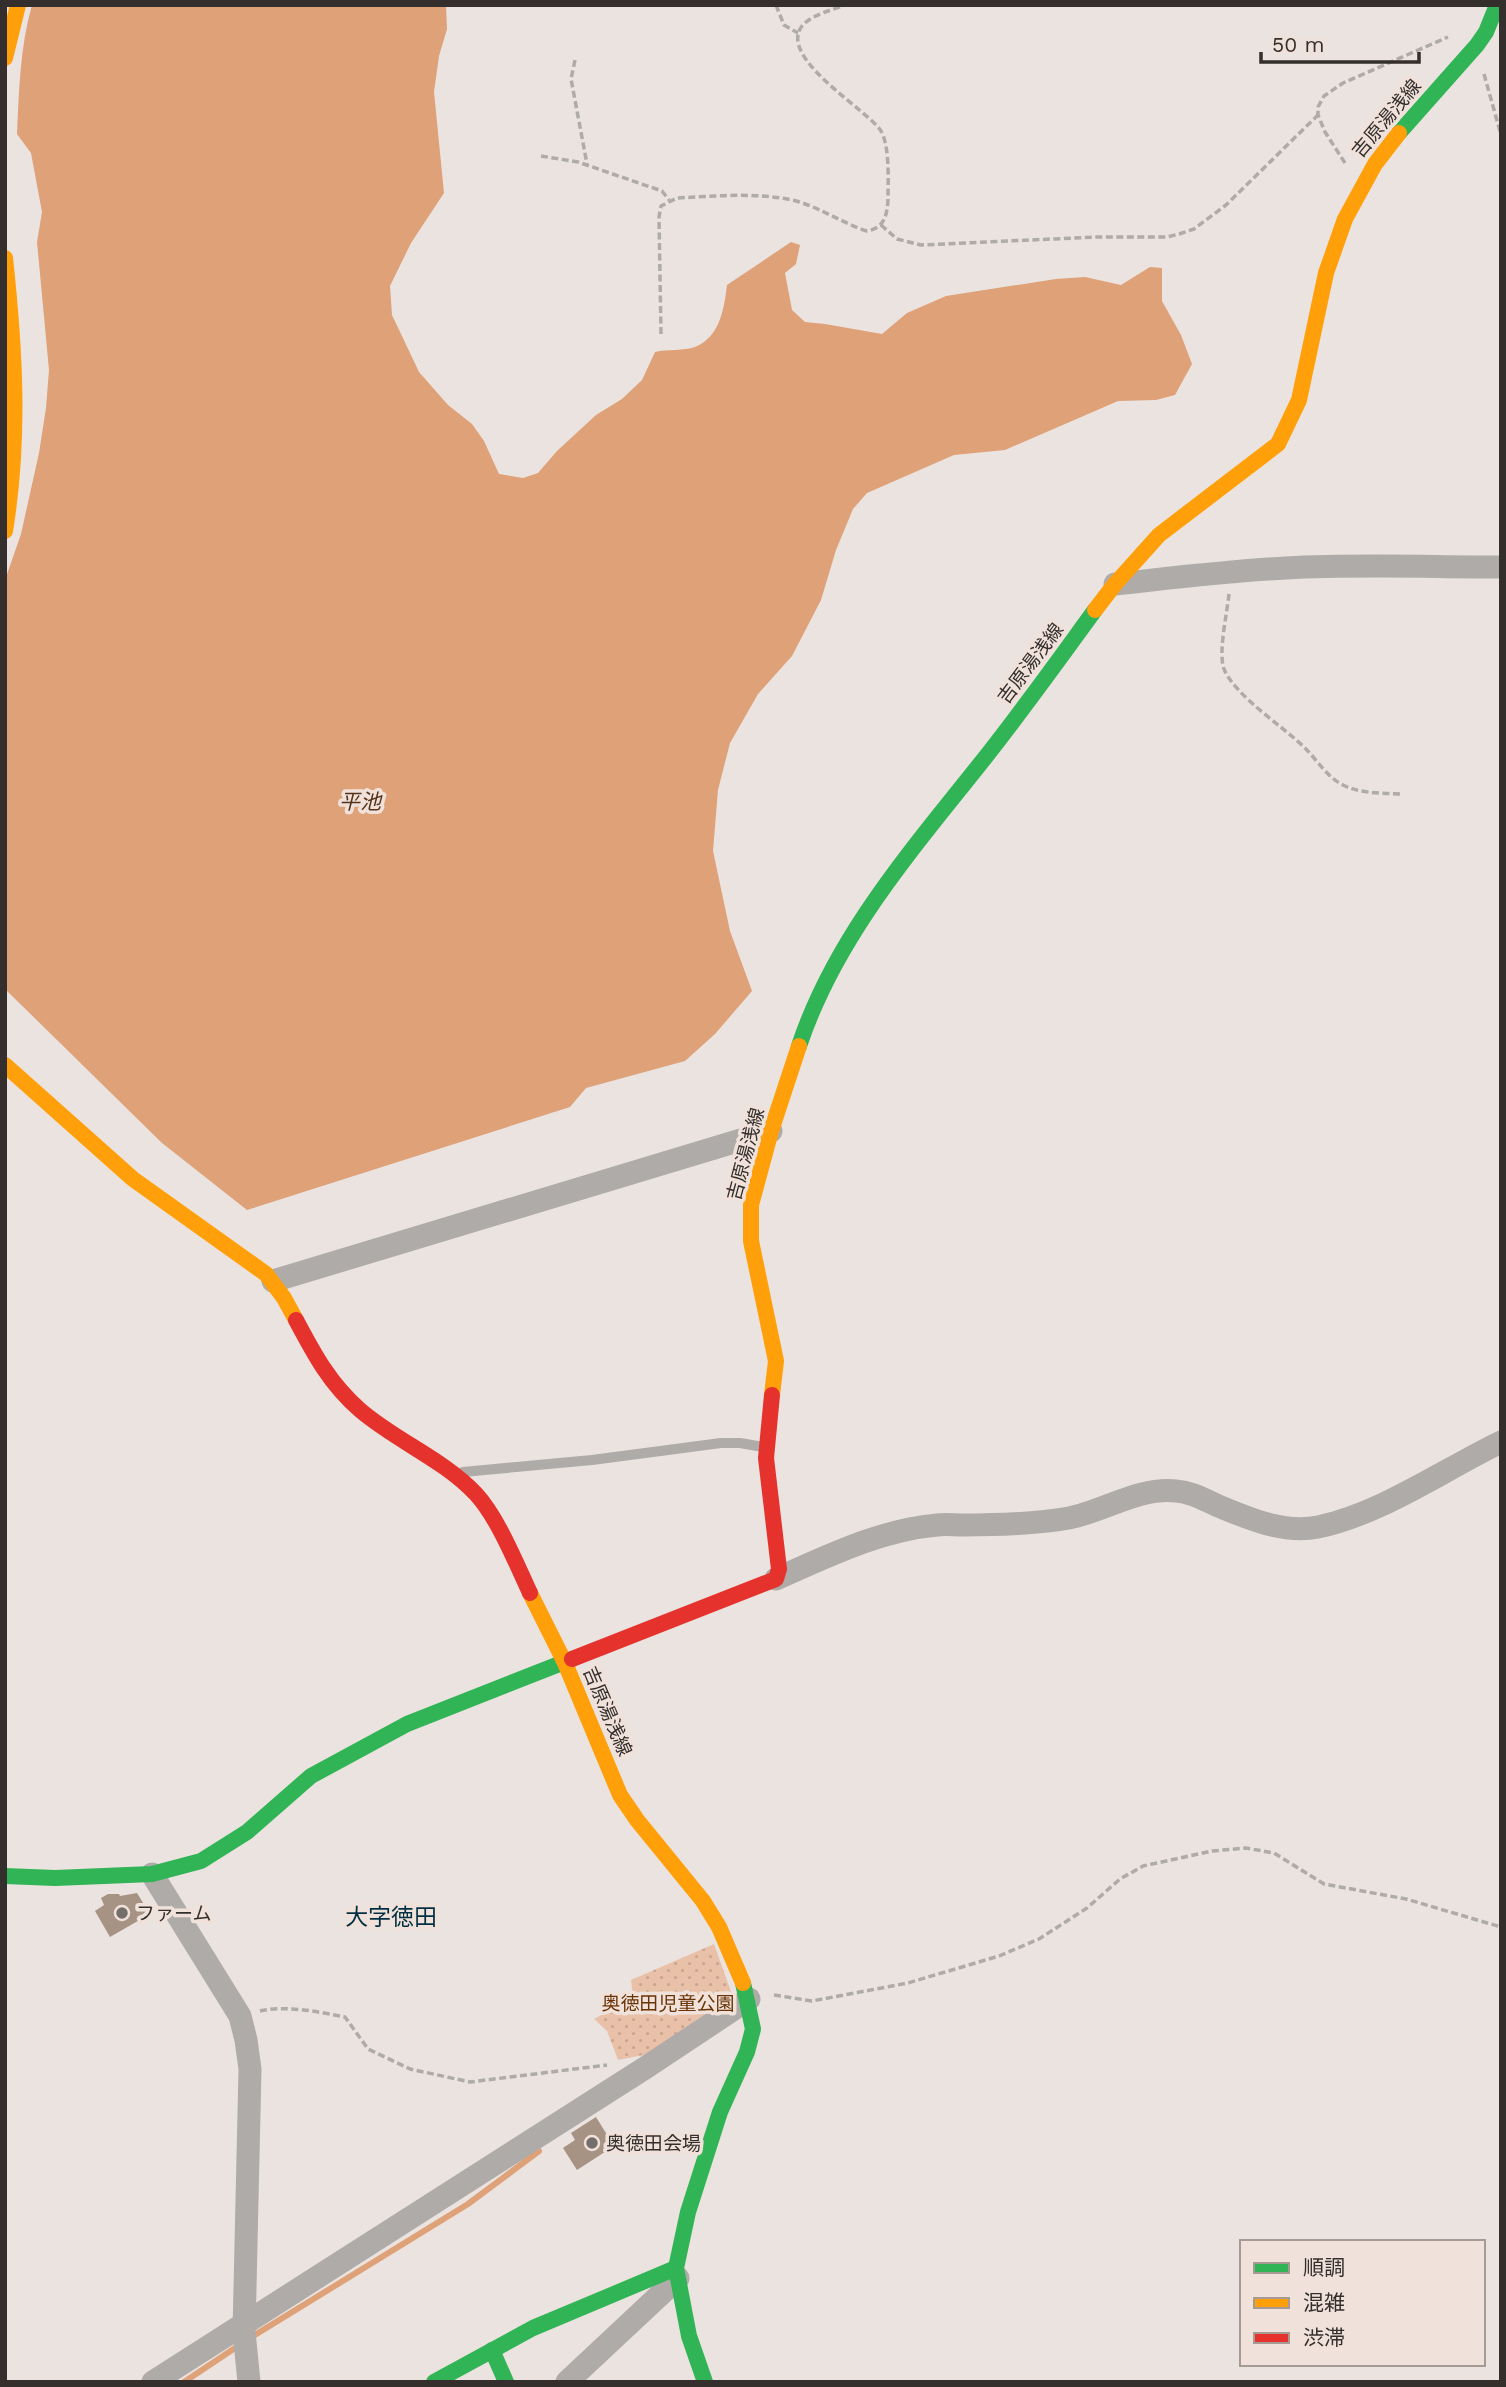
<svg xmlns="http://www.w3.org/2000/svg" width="1506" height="2387" font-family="'Work Sans','Noto Sans JP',sans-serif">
	<defs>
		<pattern id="green-dots" width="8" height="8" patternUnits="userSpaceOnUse" patternTransform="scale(1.75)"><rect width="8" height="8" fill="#e9c1a9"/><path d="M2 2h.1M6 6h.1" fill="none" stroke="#c8a692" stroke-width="1.8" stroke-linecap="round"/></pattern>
	</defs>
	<rect width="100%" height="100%" fill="#ebe3df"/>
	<polygon fill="url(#green-dots)" points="714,1944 734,2000 659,2052 618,2060 607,2031 594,2019 633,1998 631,1980"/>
	<path fill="#dea178" d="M32,5H446L447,29L439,56L434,92L444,193L411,243L390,286L392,315L419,372L448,405L472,424L484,441L499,474L523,478L538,473L557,451L596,415L622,399L642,380L655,352C667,349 684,351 695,347C720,337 724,309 727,285L791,242L800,245L796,264L785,273L792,310L805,322L825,324L882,334L907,313L946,296L1056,279L1085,277L1121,285L1150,267L1162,268V301L1181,335L1192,364L1175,395L1156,400L1118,401L1005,450L954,455L867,493L853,509L836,550L821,600L792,656L758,694L730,743L718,790L713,851L730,931L752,991L715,1034L685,1061L586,1088L570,1107L247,1210L162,1143L5,989V580L21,534L39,453L46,408L49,370L37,242L42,212L31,153L17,134C19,91 20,47 32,5Z"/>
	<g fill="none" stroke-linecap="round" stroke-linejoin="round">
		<g stroke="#dea178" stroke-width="6">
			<polyline points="250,2338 468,2204 539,2151"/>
			<polyline points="184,2382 241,2344"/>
		</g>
	</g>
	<g fill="#a69384">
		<polygon points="137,1893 150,1914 110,1937 95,1911 104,1905 101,1898 108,1894 119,1894 120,1896"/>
		<polygon points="596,2117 614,2146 577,2170 563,2148 575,2140 571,2133"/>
	</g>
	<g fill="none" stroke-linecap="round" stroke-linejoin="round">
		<g stroke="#aeaba9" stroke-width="3.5" stroke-dasharray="7 3.5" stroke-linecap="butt">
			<polyline points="776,5 784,25 798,33"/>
			<polyline points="575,60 571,79 587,164"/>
			<polyline points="1484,74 1501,135"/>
			<polyline points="541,156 578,162 662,191 669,200"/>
			<polyline points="1345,163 1325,132 1318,115 1318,107 1324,96 1343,83 1448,37"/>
			<polyline points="881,225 897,239 921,245 1096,237 1167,237 1179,234 1194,229 1226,205 1318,115"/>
			<path d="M661,334L659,217L661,206L677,198C716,196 759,192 796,201C821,208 842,223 867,231C884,228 887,216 888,200C888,181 890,147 881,131C868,110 777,58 802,26C811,15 832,10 845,5"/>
			<path d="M1229,594C1227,614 1218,652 1224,669C1235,696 1284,727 1305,748C1317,760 1328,778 1343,785C1361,794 1382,793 1402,794"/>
			<polyline points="774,1995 812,2001 908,1983 999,1956 1039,1939 1087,1908 1120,1879 1143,1866 1212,1851 1246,1848 1274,1853 1324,1884 1406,1899 1501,1927"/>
			<path d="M260,2011C287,2005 319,2012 345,2017L368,2049L410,2069L470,2082L607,2065"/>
		</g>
		<polyline stroke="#aeaba9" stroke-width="10" points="463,1472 592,1460 721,1443 740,1443 763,1447"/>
		<g stroke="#aeaba9" stroke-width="23">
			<path d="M1115,584C1172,578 1229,571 1286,568C1358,564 1429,567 1501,567"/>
			<polyline points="273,1281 771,1131"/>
			<path d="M776,1579C828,1556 880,1530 937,1525C945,1524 954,1525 963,1525C997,1525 1035,1524 1069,1518C1104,1511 1139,1487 1176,1491C1191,1492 1203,1499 1216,1505C1248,1518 1282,1534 1318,1527C1381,1514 1443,1470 1501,1442"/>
			<polyline points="152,1874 240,2016 246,2040 250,2069 244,2332 249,2382"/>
			<polyline points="153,2382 645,2068 749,1999"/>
			<polyline points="567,2382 678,2278"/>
		</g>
		<g stroke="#30b455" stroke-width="16">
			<polyline points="1399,133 1477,45 1486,32 1497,5"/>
			<path d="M799,1046C835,938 910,852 980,764C1020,714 1057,662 1095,610"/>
			<polyline points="5,1876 55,1878 152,1874 201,1861 247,1832 311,1776 407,1724 572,1659"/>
			<polyline points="492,2350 506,2382"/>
			<polyline points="434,2382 533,2328 676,2268"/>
			<polyline points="705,2382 689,2336 676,2268 688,2212 720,2112 747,2052 753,2029 743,1983"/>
		</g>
		<g stroke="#ff9f0a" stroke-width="16">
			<polyline points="5,58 18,5"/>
			<path d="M5,258C15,350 20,439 5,531"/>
			<polyline points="1095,610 1115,584 1159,535 1278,444 1299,400 1326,273 1345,219 1375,164 1399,133"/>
			<polyline points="5,1065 133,1179 266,1274 284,1298 296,1320"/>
			<polyline points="772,1395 776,1361 751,1241 751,1205 771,1131 799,1046"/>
			<polyline points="530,1593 565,1663 620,1795 637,1820 703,1901 719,1927 743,1983"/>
		</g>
		<g stroke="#e5322d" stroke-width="16">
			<path d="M296,1320C314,1354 330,1384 360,1410C396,1441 443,1459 476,1494C498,1518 516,1563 530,1593"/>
			<polyline points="572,1659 776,1579 779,1569 766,1458 772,1395"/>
		</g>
	</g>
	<g fill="#746e6b" stroke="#f0e2da" stroke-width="2.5">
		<circle cx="122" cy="1913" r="7"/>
		<circle cx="592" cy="2143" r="7"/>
	</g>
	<g text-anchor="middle" stroke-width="7" stroke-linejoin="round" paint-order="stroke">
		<g font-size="19" fill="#342f2c" stroke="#f0e2da">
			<text transform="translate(1386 118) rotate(-50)" y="7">吉原湯浅線</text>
			<text transform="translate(1030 663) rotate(-53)" y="7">吉原湯浅線</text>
			<text transform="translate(745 1154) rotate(-75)" y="7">吉原湯浅線</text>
			<text transform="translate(608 1711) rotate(67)" y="7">吉原湯浅線</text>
		</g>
		<g font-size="19" fill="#342f2c" stroke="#f0e2da" text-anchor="start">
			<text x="136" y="1920">ファーム</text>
			<text x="606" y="2150">奥徳田会場</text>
		</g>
		<g font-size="19" fill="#693305" stroke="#f0e2da">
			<text x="668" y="2010">奥徳田児童公園</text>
		</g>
		<g font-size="21" font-style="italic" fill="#55321a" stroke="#f0e2da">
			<text x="360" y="809">平池</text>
		</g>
		<g font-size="23" fill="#002f43" stroke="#f0e2da">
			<text x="391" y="1925">大字徳田</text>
		</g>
	</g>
	<rect width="1506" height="2387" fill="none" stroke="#342f2c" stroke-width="14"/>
	<rect x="1240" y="2240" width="245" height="126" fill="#f0e2da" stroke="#a59a94" stroke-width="2"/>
	<rect x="1254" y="2263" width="35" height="10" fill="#30b455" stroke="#a59a94" stroke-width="2"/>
	<text x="1303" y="2275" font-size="21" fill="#342f2c">順調</text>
	<rect x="1254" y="2298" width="35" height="10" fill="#ff9f0a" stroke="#a59a94" stroke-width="2"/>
	<text x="1303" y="2310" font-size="21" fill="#342f2c">混雑</text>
	<rect x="1254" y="2333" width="35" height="10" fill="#e5322d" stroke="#a59a94" stroke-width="2"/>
	<text x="1303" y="2345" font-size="21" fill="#342f2c">渋滞</text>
	<path d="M1261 52v10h158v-10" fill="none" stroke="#342f2c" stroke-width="3.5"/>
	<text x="1272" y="52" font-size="21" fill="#342f2c" stroke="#f0e2da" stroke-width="5" paint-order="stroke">50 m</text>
</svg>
